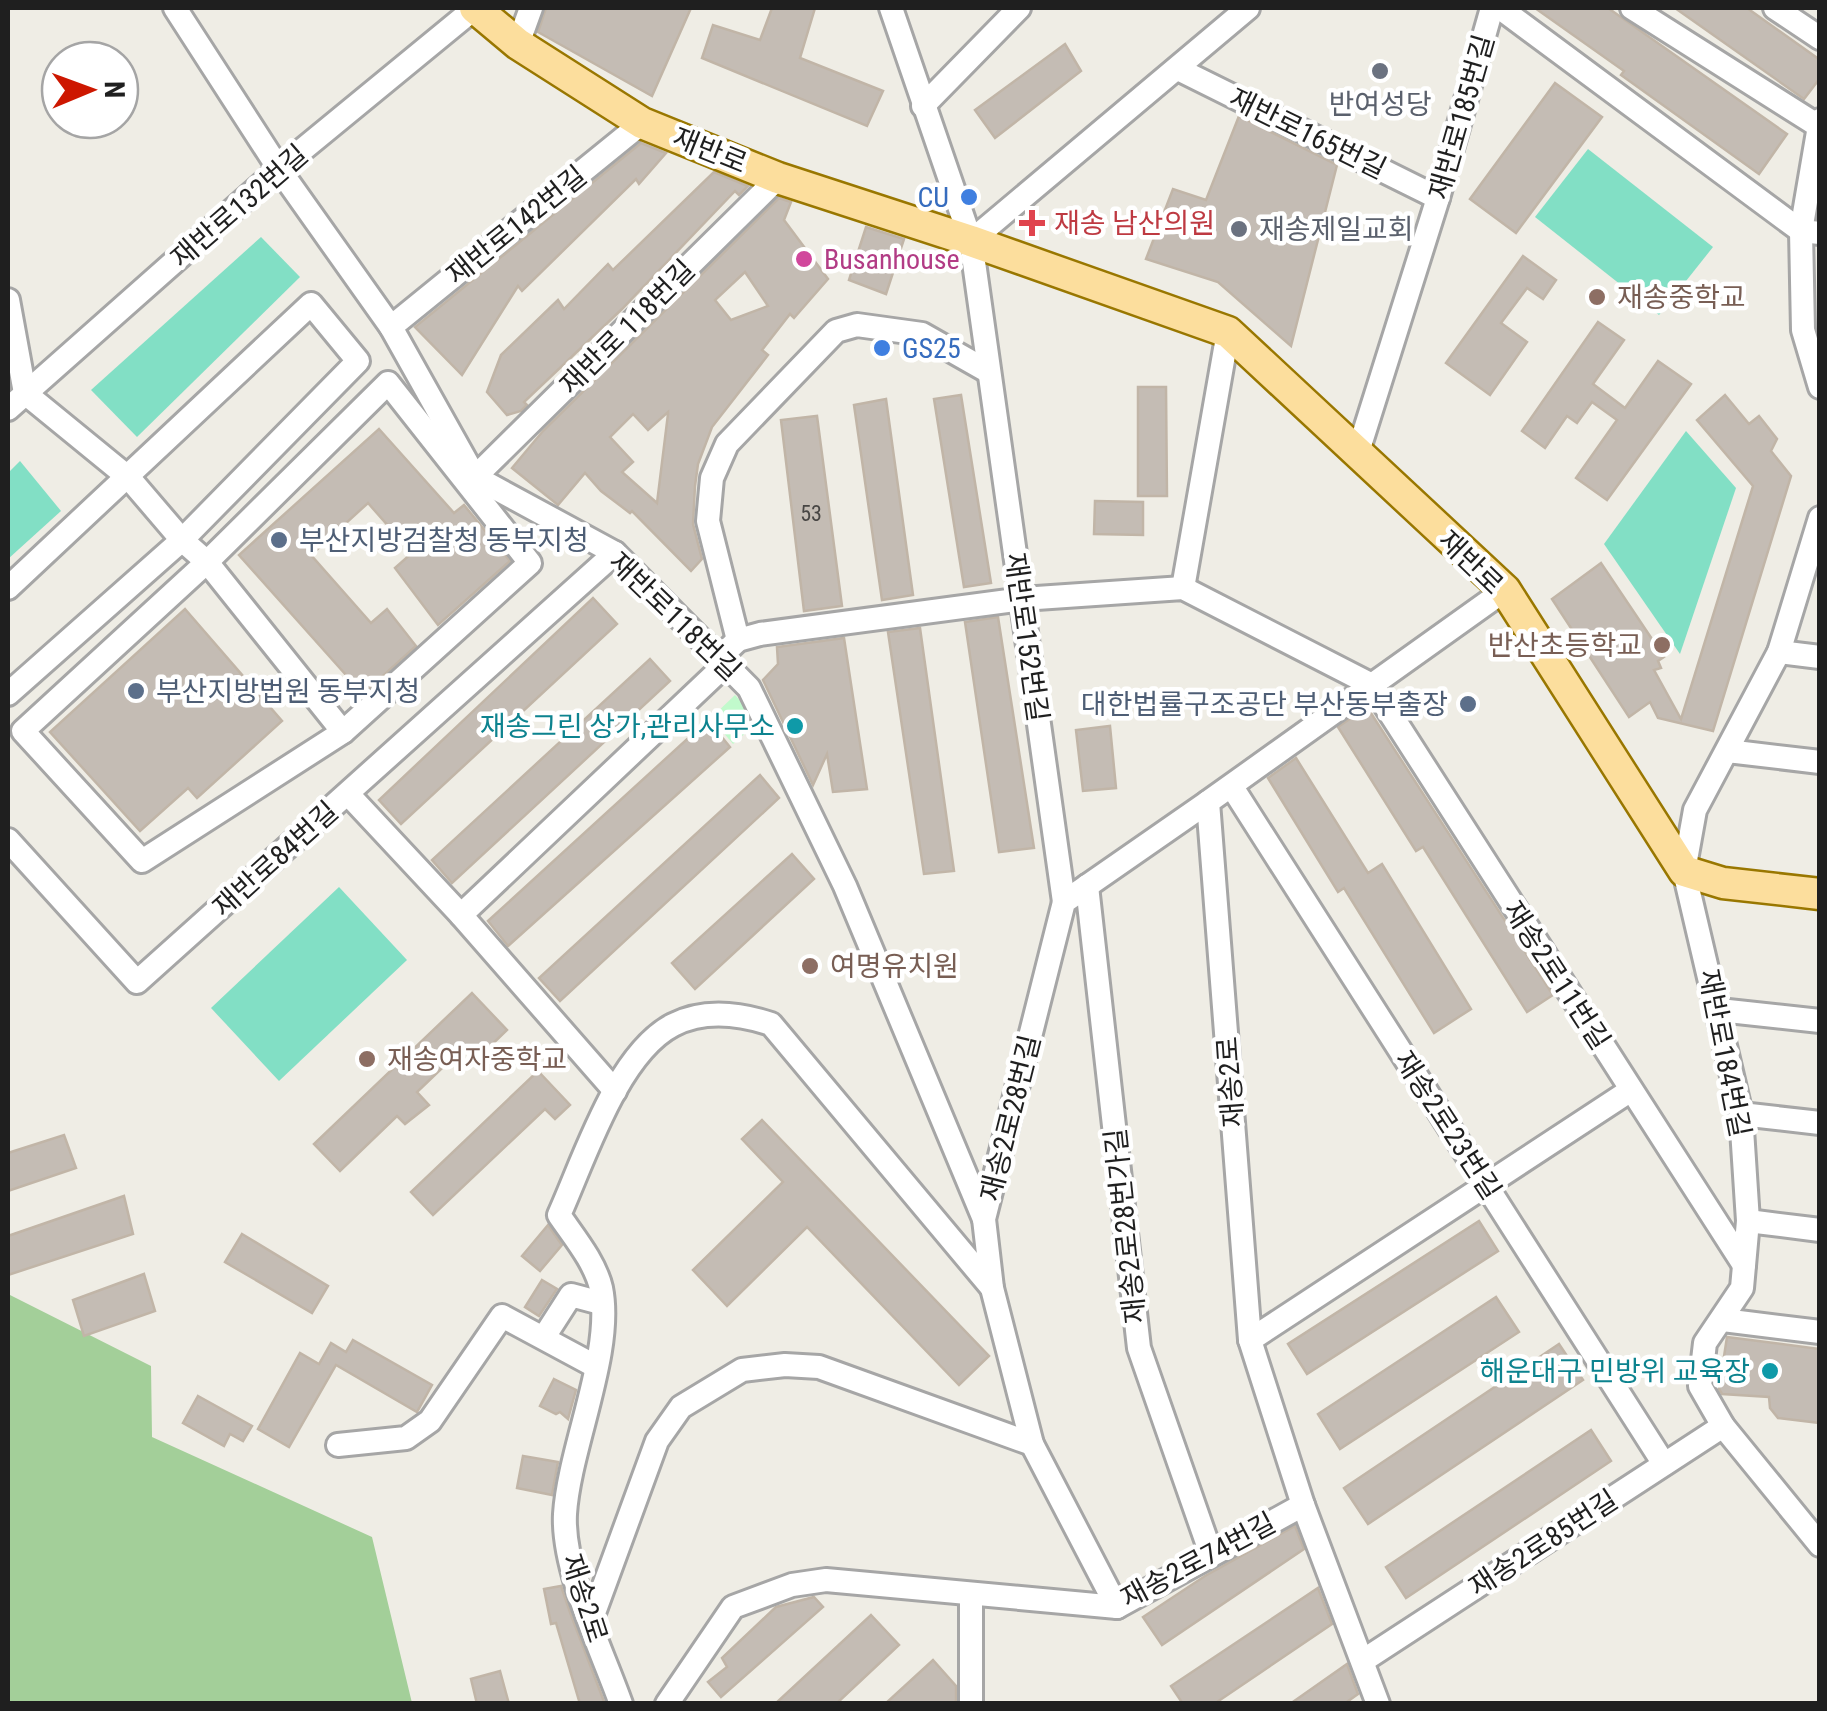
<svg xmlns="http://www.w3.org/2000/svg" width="1827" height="1711" font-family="'Roboto Condensed','Noto Sans KR',sans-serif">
	<rect width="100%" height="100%" fill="#efede5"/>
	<polygon fill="#a3cf99" points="8,1294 151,1366 152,1437 372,1537 412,1703 8,1703"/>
	<polygon fill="#c1facc" points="735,695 759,721 733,744 711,718"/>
	<g fill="#82dfc5">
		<polygon points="1588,149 1713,247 1659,315 1535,217"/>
		<polygon points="261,237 300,277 137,437 91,390"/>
		<polygon points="1686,431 1736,488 1680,654 1604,544"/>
		<polygon points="20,461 61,511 8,559 8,473"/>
		<polygon points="339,887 407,960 279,1081 211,1008"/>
	</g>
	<g fill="#c4bcb4" stroke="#c1b5a7" stroke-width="2.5" fill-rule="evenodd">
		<polygon points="546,8 691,8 652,96 538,32"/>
		<polygon points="772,8 815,8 800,58 883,91 867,126 702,58 713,25 760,40"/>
		<polygon points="1535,8 1608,8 1787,134 1759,174 1621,75 1624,71"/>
		<polygon points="1675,8 1747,8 1820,60 1820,78 1804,99"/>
		<polygon points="1065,44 1081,71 995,138 975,110"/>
		<polygon points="1555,83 1602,117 1516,233 1470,199"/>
		<polygon points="1239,116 1337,165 1291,346 1218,282 1146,259 1173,189 1206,200"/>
		<polygon points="641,143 666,153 639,184 636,179 522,291 518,286 462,375 415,327"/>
		<polygon points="714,172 748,186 739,195 735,191 622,309 524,402 527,405 521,411 507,415 487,392 501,355 558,300 564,309 608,264 613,270"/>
		<path d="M779,198L791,202L784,220L828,279L794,318L790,314L762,350L768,355L712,427L698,464L695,486L693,524L702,559L691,571L632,511L630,513L601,491L585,473L558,505L512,468L543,431ZM745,272L768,306L731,320L715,300ZM668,412V414L657,503L622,472L633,462L610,437L633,414L648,430Z"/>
		<polygon points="866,227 904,239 886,294 849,280"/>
		<polygon points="1523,256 1556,280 1543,299 1527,288 1501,323 1527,342 1490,395 1446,363"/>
		<polygon points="1598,322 1624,340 1593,384 1625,408 1658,361 1691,384 1607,500 1576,478 1617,420 1592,402 1577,423 1567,416 1545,448 1522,431"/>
		<polygon points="1138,387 1166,387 1167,496 1138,496"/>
		<polygon points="961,395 991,583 964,587 934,399"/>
		<polygon points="1725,395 1749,424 1759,416 1777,439 1771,451 1791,476 1713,731 1658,718 1650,702 1629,717 1552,599 1601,563 1664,657 1658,661 1661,668 1654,670 1681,719 1753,486 1697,420"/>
		<polygon points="886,399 913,595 882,600 854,405"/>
		<polygon points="817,416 842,606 804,611 781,420"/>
		<polygon points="379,429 454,513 464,505 510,561 438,625 395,568 412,553 368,503 311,555 371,623 387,609 416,646 363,694 239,555"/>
		<polygon points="1095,501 1143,502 1143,535 1094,534"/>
		<polygon points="593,598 617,624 401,824 379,800"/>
		<polygon points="185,609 282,721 197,798 188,788 140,831 50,732"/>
		<polygon points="998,617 1034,848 999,852 965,622"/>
		<polygon points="920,628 954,871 924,874 888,632"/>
		<polygon points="844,638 867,789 833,792 827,754 813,785 763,680 778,664 777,647"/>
		<polygon points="650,659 670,681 452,883 432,860"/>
		<polygon points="1367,707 1553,995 1527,1012 1423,847 1416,851 1338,727"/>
		<polygon points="708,720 730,747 508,946 488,921"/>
		<polygon points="1110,726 1116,788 1083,791 1076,730"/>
		<polygon points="1296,758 1368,873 1382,864 1471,1009 1434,1033 1344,888 1338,892 1268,778"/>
		<polygon points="760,775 779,798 560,1001 539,978"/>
		<polygon points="792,854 814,879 695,989 672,963"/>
		<polygon points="472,993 507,1030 477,1059 465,1046 417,1092 429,1105 405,1124 397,1116 340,1171 314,1144"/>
		<polygon points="538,1071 570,1105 555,1119 545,1109 433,1215 411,1192"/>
		<polygon points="762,1120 989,1356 959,1385 807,1227 727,1306 693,1270 783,1182 742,1139"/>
		<polygon points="64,1135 76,1168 8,1191 8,1153"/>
		<polygon points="124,1196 133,1234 8,1275 8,1236"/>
		<polygon points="1479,1221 1498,1251 1307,1374 1288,1344"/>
		<polygon points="548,1225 562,1245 540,1271 522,1256"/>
		<polygon points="242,1234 328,1286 312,1313 225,1262"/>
		<polygon points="144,1274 155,1311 84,1336 73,1300"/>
		<polygon points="542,1280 557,1289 539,1316 525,1307"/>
		<polygon points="1496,1297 1519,1332 1340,1449 1318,1414"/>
		<polygon points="1727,1337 1820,1349 1820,1423 1778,1418 1770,1408 1769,1397 1722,1394 1719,1389"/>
		<polygon points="353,1340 432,1385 417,1412 336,1365 289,1447 258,1429 300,1353 319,1364 331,1343 346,1352"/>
		<polygon points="1559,1344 1583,1380 1368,1524 1344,1488"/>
		<polygon points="554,1379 576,1390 568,1419 560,1412 556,1414 540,1406"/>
		<polygon points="198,1396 252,1426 243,1441 230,1434 224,1446 183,1423"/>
		<polygon points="1591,1430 1611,1461 1406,1598 1386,1567"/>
		<polygon points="523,1456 558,1462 552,1495 517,1488"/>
		<polygon points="1295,1526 1304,1549 1162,1645 1143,1617 1205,1576"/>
		<polygon points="561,1586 571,1615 605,1704 580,1704 556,1623 551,1624 544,1589"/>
		<polygon points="1318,1588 1332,1624 1214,1704 1183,1704 1171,1686"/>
		<polygon points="814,1597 823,1607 721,1697 708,1682 727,1667 722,1658 776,1607"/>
		<polygon points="871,1615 899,1645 836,1704 775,1704"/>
		<polygon points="933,1660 956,1686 956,1701 953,1704 885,1704"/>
		<polygon points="1347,1664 1358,1694 1344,1704 1290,1704"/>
		<polygon points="500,1671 509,1704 477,1704 471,1679"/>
	</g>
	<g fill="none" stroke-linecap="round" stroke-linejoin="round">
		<defs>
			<g id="minor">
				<polyline points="175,8 279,169 391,327 475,477 615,553 749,688 845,886 984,1219"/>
				<polyline points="891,8 971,241 1064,902"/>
				<polyline points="1500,8 1801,231 1820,233"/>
				<polyline points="1632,8 1820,127"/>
				<polyline points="1775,8 1820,38"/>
				<polyline points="518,44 531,8"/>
				<polyline points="1178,69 1438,198"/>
				<polyline points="923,106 1019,8"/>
				<polyline points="1820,120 1801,231 1803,330 1820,387"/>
				<polyline points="971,241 1248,8"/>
				<polyline points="8,300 25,393 129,478 182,540 207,562 343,732"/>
				<polyline points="391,327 642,123"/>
				<polygon points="388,383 530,563 343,732 142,861 23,731 207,562"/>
				<polyline points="8,409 279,169 475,8"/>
				<polyline points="1357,455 1438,198 1492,8"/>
				<polyline points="475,477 778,178"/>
				<polyline points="1820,518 1779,652 1695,810 1684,871 1741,1114 1748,1221 1742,1288 1705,1343 1700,1386 1723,1426 1820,1545"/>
				<polyline points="8,588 311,304 358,361 182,540 8,694"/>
				<polyline points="1183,588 1228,332"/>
				<polyline points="738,640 708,521 712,478 727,444 836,331 857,325 922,334 989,372"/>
				<polyline points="1779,652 1820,657"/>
				<polyline points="719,658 738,640 760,634 1022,599 1183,588 1372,685 1744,1265"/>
				<polyline points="1727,751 1820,762"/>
				<polyline points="1232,787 1664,1464"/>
				<polyline points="348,794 461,915 615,1091"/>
				<polyline points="8,840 137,982 615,553"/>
				<polyline points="1087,886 1139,1348 1211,1554"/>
				<polyline points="461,915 725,665"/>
				<polyline points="1719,1010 1820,1021"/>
				<polyline points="1741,1114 1820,1123"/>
				<polyline points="1748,1221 1820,1230"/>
				<polyline points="1723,1320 1820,1332"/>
				<polyline points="544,1337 571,1295 601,1303"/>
				<polyline points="1250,1340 1631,1090"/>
				<polyline points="338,1445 406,1438 430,1421 502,1316 595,1366"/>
				<polyline points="1117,1607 1032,1444 992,1288 984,1219 1064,902 1208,802"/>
				<polyline points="591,1621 657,1441 681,1407 742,1370 785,1365 819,1367 1032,1444"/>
				<polyline points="1364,1660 1723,1426"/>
				<path d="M621,1704C602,1650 562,1570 565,1514C569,1448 614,1352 601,1288C595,1262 574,1237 559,1215C584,1160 617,1054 673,1025C704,1009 741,1014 771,1024L992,1288"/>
				<polyline points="667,1704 733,1607 792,1585 826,1580 1117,1607 1303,1505"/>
				<polyline points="971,1704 971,1595"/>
				<polyline points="1378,1704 1303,1505 1250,1340 1208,802 1505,590"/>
			</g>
			<polyline id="major" points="475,8 518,44 642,123 778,178 971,241 1228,332 1505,590 1684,871 1723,883 1820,894"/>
		</defs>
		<use href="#minor" stroke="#a6a6a6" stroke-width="28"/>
		<use href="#major" stroke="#970" stroke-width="35"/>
		<use href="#minor" stroke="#fff" stroke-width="22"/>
		<use href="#major" stroke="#fcde9d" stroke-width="30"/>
	</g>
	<g fill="#6b7280" stroke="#fff" stroke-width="4">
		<circle cx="1380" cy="71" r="10"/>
		<circle cx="1239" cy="229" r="10"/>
	</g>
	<g fill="#3f7fe0" stroke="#fff" stroke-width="4">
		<circle cx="969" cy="197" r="10"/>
		<circle cx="882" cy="348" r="10"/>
	</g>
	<path fill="#e0444e" stroke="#fff" stroke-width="4" d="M1027 208h10v10h10v10h-10v10h-10v-10h-10v-10h10z"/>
	<circle fill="#d1479c" stroke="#fff" stroke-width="4" cx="804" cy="259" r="10"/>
	<g fill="#8d6e63" stroke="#fff" stroke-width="4">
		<circle cx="1597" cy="297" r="10"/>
		<circle cx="1662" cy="645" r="10"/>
		<circle cx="810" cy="966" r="10"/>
		<circle cx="367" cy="1059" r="10"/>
	</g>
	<g fill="#5c6f8a" stroke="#fff" stroke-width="4">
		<circle cx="279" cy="540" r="10"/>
		<circle cx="136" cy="691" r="10"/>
		<circle cx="1468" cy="704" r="10"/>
	</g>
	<g fill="#0f9aa8" stroke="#fff" stroke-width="4">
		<circle cx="795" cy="726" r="10"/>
		<circle cx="1770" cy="1371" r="10"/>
	</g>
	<g text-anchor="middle" stroke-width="9" stroke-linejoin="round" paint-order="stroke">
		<g font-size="22" fill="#484644">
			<text x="811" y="521">53</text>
		</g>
		<g font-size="28" fill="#5b616d" stroke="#fff">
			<text x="1380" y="114">반여성당</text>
			<text x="1259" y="239" text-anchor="start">재송제일교회</text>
		</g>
		<g font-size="28" fill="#1f1f1f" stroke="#fff">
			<text transform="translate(1461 117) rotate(-74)" y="10">재반로185번길</text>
			<text transform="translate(1308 133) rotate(26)" y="10">재반로165번길</text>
			<text transform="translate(710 150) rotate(22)" y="10">재반로</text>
			<text transform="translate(239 206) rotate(-41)" y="10">재반로132번길</text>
			<text transform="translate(516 225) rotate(-39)" y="10">재반로142번길</text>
			<text transform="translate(627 327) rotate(-45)" y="10">재반로 118번길</text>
			<text transform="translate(1471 562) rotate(44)" y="10">재반로</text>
			<text transform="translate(675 616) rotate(44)" y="10">재반로118번길</text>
			<text transform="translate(1027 637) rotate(82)" y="10">재반로152번길</text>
			<text transform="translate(275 859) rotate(-42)" y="10">재반로84번길</text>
			<text transform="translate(1557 975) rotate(57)" y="10">재송2로11번길</text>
			<text transform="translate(1725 1053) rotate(79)" y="10">재반로184번길</text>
			<text transform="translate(1230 1082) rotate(-94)" y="10">재송2로</text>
			<text transform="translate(1010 1118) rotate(-76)" y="10">재송2로28번길</text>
			<text transform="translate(1448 1125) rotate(57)" y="10">재송2로23번길</text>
			<text transform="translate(1125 1226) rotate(-96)" y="10">재송2로28번가길</text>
			<text transform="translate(1543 1543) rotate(-33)" y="10">재송2로85번길</text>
			<text transform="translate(1198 1560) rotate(-28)" y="10">재송2로74번길</text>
			<text transform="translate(585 1598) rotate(72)" y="10">재송2로</text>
		</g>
		<g font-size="28" fill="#366cbe" stroke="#fff" text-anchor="end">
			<text x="949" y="207">CU</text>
			<text x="902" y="358" text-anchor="start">GS25</text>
		</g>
		<g font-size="28" fill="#be3a42" stroke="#fff" text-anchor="start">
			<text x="1054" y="233">재송 남산의원</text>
		</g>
		<g font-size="28" fill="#b23c85" stroke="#fff" text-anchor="start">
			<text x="824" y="269">Busanhouse</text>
		</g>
		<g font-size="28" fill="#785e54" stroke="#fff" text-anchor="start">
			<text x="1617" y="307">재송중학교</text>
			<text x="1642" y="655" text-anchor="end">반산초등학교</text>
			<text x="830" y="976">여명유치원</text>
			<text x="387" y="1069">재송여자중학교</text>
		</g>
		<g font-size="28" fill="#4e5e75" stroke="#fff" text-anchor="start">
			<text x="299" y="550">부산지방검찰청 동부지청</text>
			<text x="156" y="701">부산지방법원 동부지청</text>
			<text x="1448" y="714" text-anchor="end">대한법률구조공단 부산동부출장</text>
		</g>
		<g font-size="28" fill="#0d838f" stroke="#fff" text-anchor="end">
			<text x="775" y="736">재송그린 상가,관리사무소</text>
			<text x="1750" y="1381">해운대구 민방위 교육장</text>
		</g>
	</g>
	<rect width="1827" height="1711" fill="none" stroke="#1f1f1f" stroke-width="20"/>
	<g transform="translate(90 90) rotate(89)"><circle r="48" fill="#ffffff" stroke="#a5a5a5" stroke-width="2.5"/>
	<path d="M0-8L18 38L0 25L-18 38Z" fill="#cd1700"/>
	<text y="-15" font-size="28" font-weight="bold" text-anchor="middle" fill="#1f1f1f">N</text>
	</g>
</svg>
